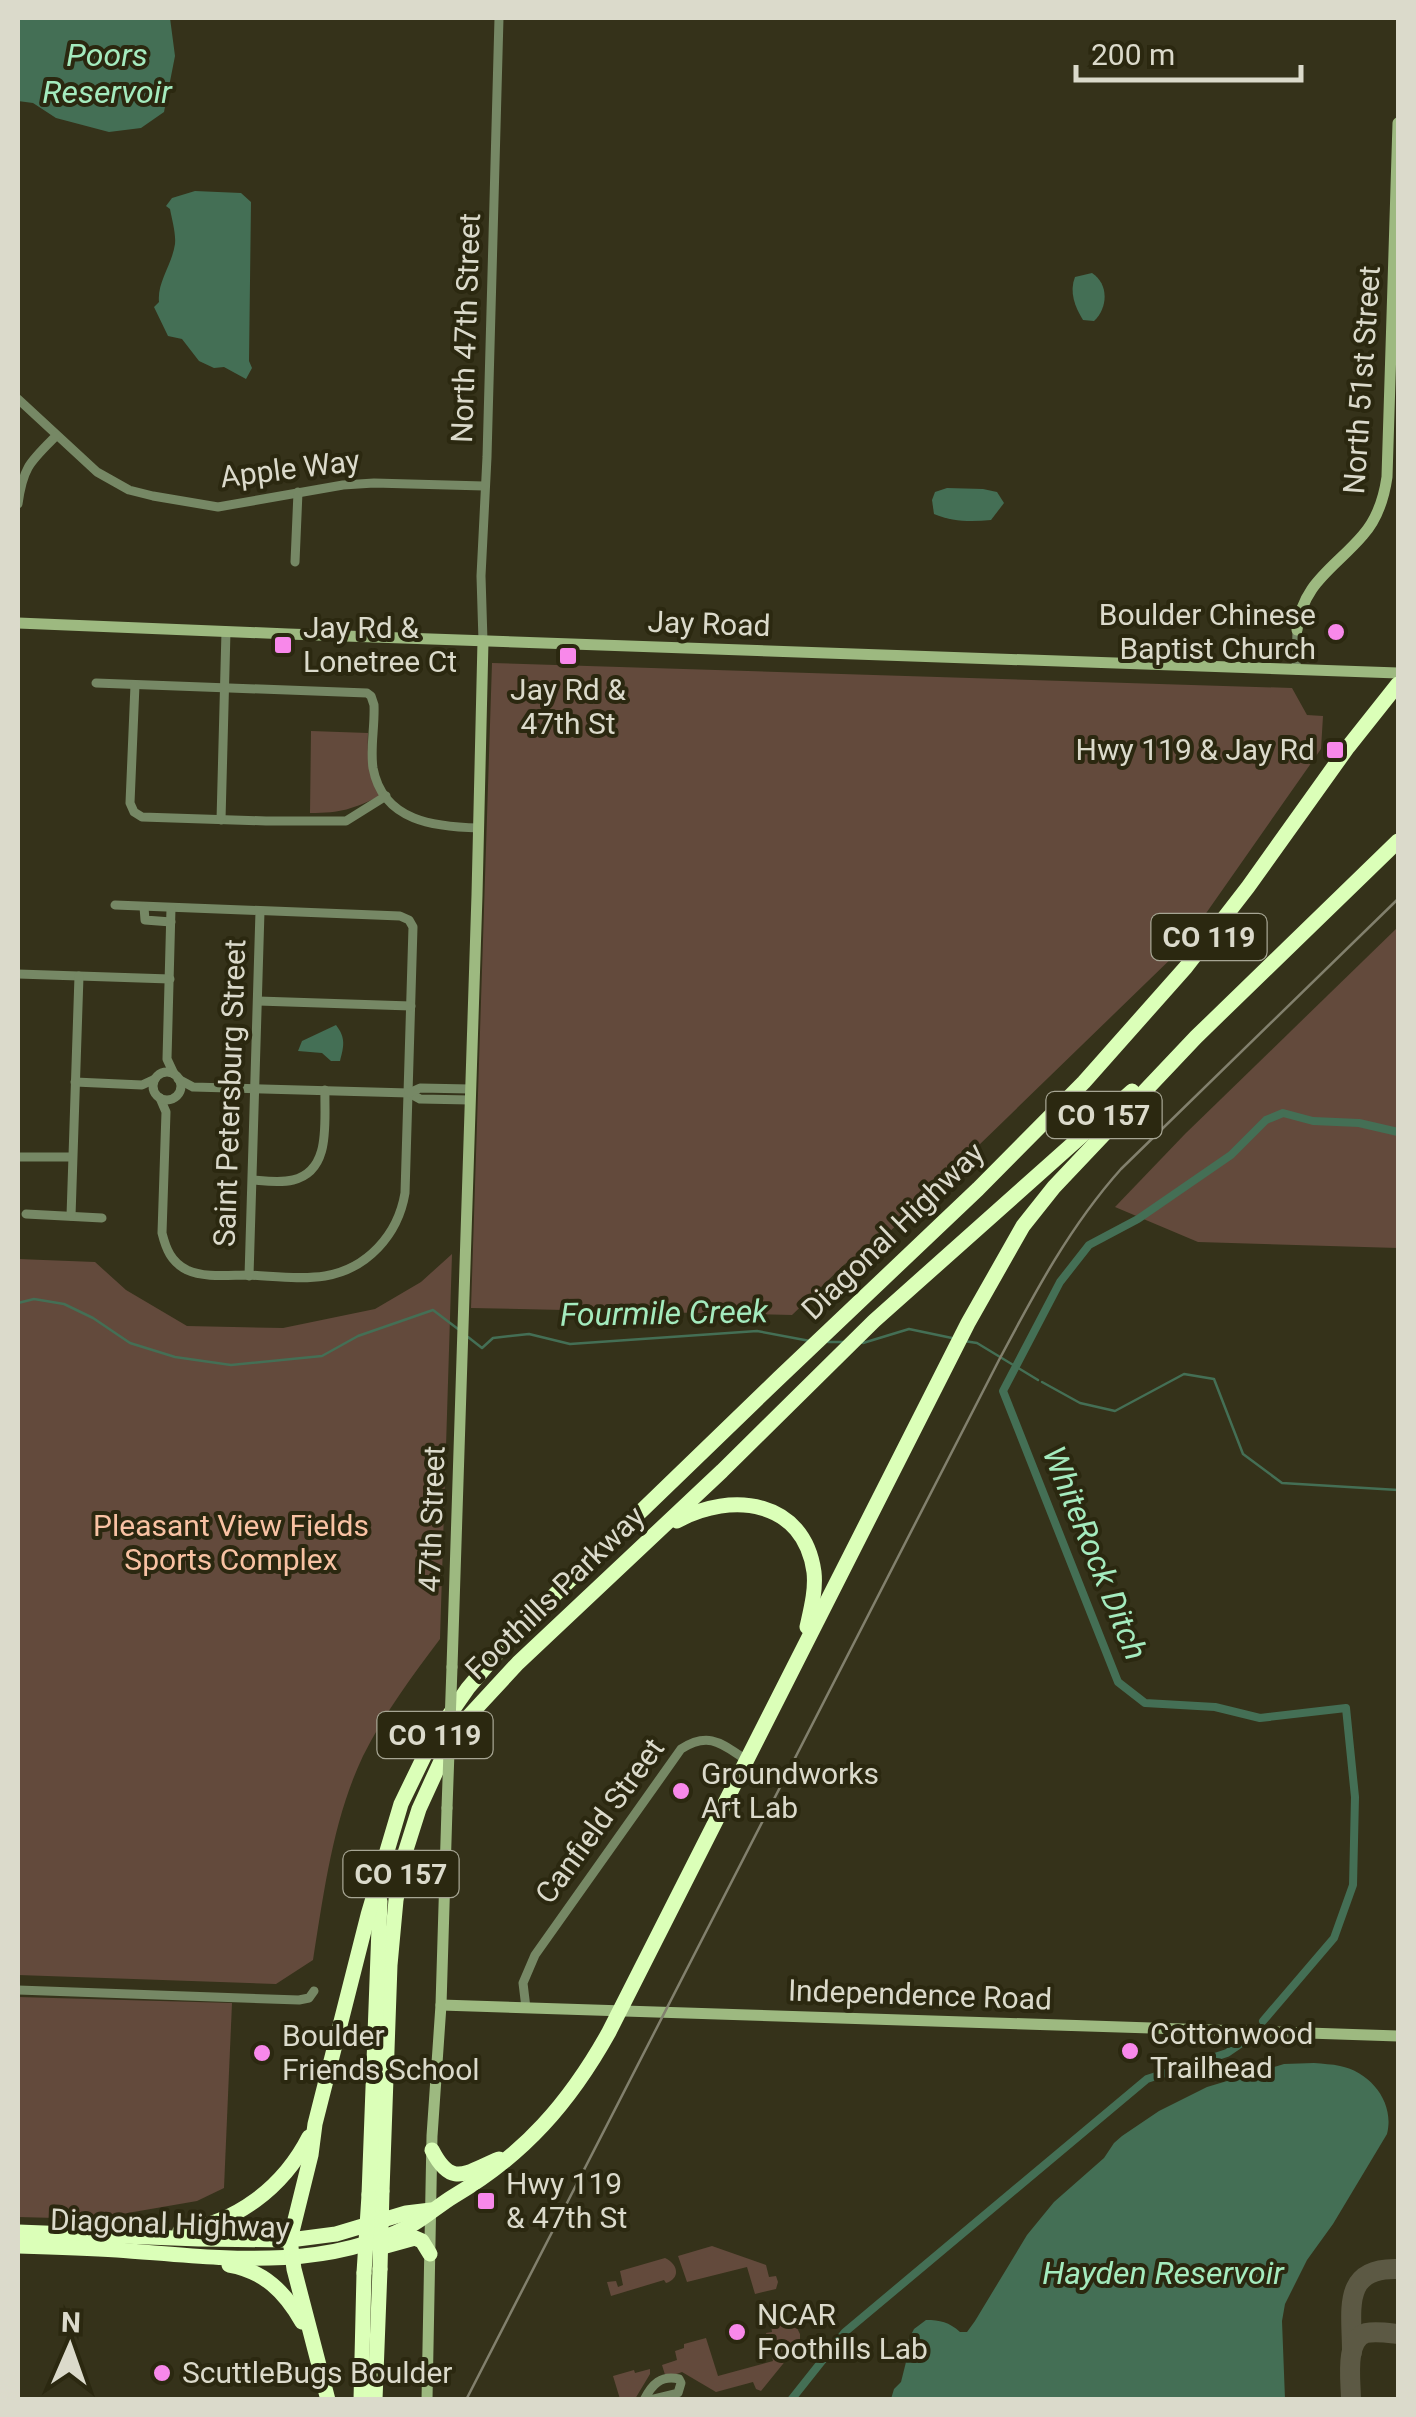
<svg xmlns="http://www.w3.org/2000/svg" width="1416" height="2417" font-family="Roboto,sans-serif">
	<rect width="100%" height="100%" fill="#35321a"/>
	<g fill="#634a3c">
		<polygon points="492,663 1292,688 1307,715 1323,716 1321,749 1181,949 879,1242 845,1264 792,1315 471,1308"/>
		<path d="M311,731L368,733C367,757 369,774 380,796C352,809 342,813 310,813Z"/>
		<polygon points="1398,927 1398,1248 1198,1242 1115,1207 1185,1134"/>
		<path d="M452,1254L440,1639C412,1676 384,1714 363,1756C333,1819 324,1892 313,1960L276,1984L18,1975V1259L95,1262L126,1290L187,1326L283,1328L375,1309L421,1282Z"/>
		<polygon points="18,1997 232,2003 224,2188 197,2201 93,2219 18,2217"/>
		<polygon points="712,2246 766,2265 769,2277 776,2276 778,2282 776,2289 755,2294 747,2267 687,2282 678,2256"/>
		<path d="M665,2258C678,2264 681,2278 666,2283L664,2280L611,2296L607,2282L616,2281L618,2287L623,2285L620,2271Z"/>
		<polygon points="789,2325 796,2326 800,2334 800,2343 761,2391 756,2389 753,2382 716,2392 682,2372 666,2378 662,2365 677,2360 675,2351 684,2348 684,2344 706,2338 718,2376 773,2361 766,2333 772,2332 771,2326"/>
		<polygon points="650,2369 650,2374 635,2399 620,2399 613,2376 634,2370 635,2373"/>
	</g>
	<g fill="#446f55">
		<polygon points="18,18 170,18 175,56 164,112 141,128 109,132 56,118 33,103 18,101"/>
		<path d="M195,191L241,193L251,202L249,361L252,368L246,379L224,367L214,368L199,361L182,339L168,336L154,307L159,302C157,282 172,265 175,244C176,233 172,220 170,209L166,206L172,198Z"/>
		<path d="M1092,273C1109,284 1108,308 1094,321L1083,320C1075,307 1069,292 1075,277Z"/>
		<path d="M947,488L983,489L997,492L1004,503L991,520C972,522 952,522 934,514L932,500L935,492Z"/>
		<path d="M336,1025C346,1038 344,1046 340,1061H331L322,1053L298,1051L302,1041Z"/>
		<path d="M1314,2063C1323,2064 1332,2064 1340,2066C1371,2072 1395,2103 1387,2134L1333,2224L1307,2260L1285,2304L1282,2321L1285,2399H891L894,2389L901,2382L908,2354L906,2345L914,2329L926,2320C940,2320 949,2322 960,2332H967L975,2321L1027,2235L1054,2202L1104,2158L1114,2143L1122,2136L1159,2111L1207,2087L1284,2064Z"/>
	</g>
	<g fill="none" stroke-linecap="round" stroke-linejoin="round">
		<g stroke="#446f55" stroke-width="2.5">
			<polyline points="18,1303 34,1299 64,1304 93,1318 130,1343 175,1357 231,1365 322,1356 358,1336 433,1310 458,1329"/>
			<polyline points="468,1337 482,1348 493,1338 529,1334 570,1344 757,1331 810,1341"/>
			<polyline points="964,1341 977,1343 1038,1380"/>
			<polyline points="828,1342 845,1342"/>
			<polyline points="863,1343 909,1329 952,1338"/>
			<polyline points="1042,1382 1080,1403 1115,1411 1184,1374 1214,1379 1243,1454 1282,1483 1398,1490"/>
		</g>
		<g stroke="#446f55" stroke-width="8">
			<polyline points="1263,2021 1334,1938 1353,1885 1355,1797 1346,1708 1260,1718 1215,1707 1145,1703 1118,1682 1003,1391 1060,1282 1089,1245 1138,1219 1231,1155 1266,1120 1283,1113 1313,1121 1359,1123 1398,1132"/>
			<polyline points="791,2400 845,2332 1147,2079 1227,2053 1252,2036"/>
		</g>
		<g stroke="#5c5944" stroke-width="20">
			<path d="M1352,2352C1352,2310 1341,2267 1398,2269"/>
			<path d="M1351,2400C1351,2381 1344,2340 1366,2333C1376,2331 1389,2333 1398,2334"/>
		</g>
		<g stroke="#768865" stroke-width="9">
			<polyline points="18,399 97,472 129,490 153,496 218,507 343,485 374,483 484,486"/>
			<path d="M18,504C23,467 30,462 56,436"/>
			<polyline points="295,562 298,492"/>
			<polyline points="483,641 481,576 487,457 499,18"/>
			<polyline points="1296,670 1297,630"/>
			<path d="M96,683L367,693L371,696L374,705C375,726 370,748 373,768C383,822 436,827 479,828"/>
			<polyline points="135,685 130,803 134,812 142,817 266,821 346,821 386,796"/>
			<polyline points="221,820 226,631"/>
			<path d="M115,905L400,916L409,920L413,927L405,1193C398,1235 367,1269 325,1276C300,1280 273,1276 248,1275C229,1275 204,1278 187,1270C171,1262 166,1249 162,1233L166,1112L160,1098"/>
			<polyline points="144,907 145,920 171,922"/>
			<polyline points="171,908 167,1059 174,1074"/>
			<polyline points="18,974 170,979"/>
			<polyline points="258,1001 411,1006"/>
			<circle cx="167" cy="1086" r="14"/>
			<polyline points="178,1079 193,1087 409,1093 420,1099 470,1100"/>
			<polyline points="75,1082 142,1085 155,1079"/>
			<polyline points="409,1093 420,1088 470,1089"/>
			<polyline points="18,1157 72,1157"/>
			<path d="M253,1180C266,1181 280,1183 293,1180C332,1171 324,1121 325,1090"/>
			<polyline points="26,1214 102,1218"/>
			<polyline points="71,1216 79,976"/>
			<polyline points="249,1276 260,911"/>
			<polyline points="18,1990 299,2000 309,1998 314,1991"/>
			<path d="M526,2008L523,1983L535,1955L681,1749C709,1731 722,1744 745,1759"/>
			<path d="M644,2400C652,2384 661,2375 679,2379L681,2383L678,2393L649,2400"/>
		</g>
		<g stroke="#9db980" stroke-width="11">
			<polyline points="18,623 288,634 1398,673"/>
			<path d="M1297,630C1302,583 1335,568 1363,535C1378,518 1384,498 1387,477L1398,123"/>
			<polyline points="452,1667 477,895 483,641"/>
			<polyline points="441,2005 1398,2036"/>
			<polyline points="427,2400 432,2136 441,2005 447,1808"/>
		</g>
		<g stroke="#dbffb8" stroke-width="15">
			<path d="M677,1521C732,1491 804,1500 814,1572C816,1590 811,1609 807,1627"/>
			<path d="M432,2150C452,2189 466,2172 499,2159"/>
			<polyline points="382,2191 390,1965 396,1900 405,1853 419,1809 440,1763 468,1717 518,1663 722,1471 874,1321 1132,1091"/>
			<polyline points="369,2195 380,1901"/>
			<path d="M180,2231C236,2223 283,2188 309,2137"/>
			<polyline points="18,2232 199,2239 290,2240 336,2234 406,2213 431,2210"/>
			<path d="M18,2246C51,2247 84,2248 117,2250C216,2257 317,2273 410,2226C425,2218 439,2205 454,2196C524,2155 570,2102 609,2032L968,1323L1023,1226L1054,1187L1196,1037L1398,841"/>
			<polyline points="386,2246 415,2238 422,2241 430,2254"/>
			<path d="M229,2265C264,2271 285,2292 302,2322"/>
			<polyline points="328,2400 294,2269 290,2240 311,2155 315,2124 368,1915 401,1804 433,1738 468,1688 513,1635 779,1378 978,1189 1084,1082 1186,967 1248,887 1348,747 1398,684"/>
			<polyline points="361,2400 364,2273"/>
			<polyline points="375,2400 380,2269"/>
		</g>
		<path stroke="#82806d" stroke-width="2.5" d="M466,2400L999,1360C1035,1292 1070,1226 1121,1169L1398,899"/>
		<polyline stroke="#9db980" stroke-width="11" points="447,1808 452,1667"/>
		<g stroke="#dbffb8" stroke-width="15">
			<polyline points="380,2269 382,2191"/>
			<polyline points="364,2273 369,2195"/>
		</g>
	</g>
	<g fill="#f888ea" stroke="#2b2810" stroke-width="4">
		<circle cx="1336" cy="632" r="10"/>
		<rect x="273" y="635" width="20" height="20" rx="5"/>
		<rect x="558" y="646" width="20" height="20" rx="5"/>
		<rect x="1325" y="740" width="20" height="20" rx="5"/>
		<circle cx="681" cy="1791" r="10"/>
		<circle cx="1130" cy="2051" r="10"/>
		<circle cx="262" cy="2053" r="10"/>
		<rect x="476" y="2191" width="20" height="20" rx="5"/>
		<circle cx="737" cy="2332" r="10"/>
		<circle cx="162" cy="2373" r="10"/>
	</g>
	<g text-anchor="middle" stroke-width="8" stroke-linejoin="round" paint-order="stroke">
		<g fill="#2b2810" stroke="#a6a593" stroke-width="2.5">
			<rect x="1151.5" y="914" width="115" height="46" rx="8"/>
			<rect x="1046.5" y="1092" width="115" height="46" rx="8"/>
			<rect x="377.5" y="1712" width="115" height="46" rx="8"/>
			<rect x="343.5" y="1851" width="115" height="46" rx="8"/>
		</g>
		<g font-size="28" font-weight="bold" fill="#dbdacb">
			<text x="1209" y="947">CO 119</text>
			<text x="1104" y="1125">CO 157</text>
			<text x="435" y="1745">CO 119</text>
			<text x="401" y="1884">CO 157</text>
		</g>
		<g font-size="30" fill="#dbdacb" stroke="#2b2810">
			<text transform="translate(466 328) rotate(-88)" y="10">North 47th Street</text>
			<text transform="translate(1362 380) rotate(-86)" y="10">North 51st Street</text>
			<text transform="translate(290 469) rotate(-7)" y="10">Apple Way</text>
			<text transform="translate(709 624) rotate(2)" y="10">Jay Road</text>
			<text transform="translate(230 1093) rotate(-88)" y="10">Saint Petersburg Street</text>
			<text transform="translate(893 1231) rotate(-44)" y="10">Diagonal Highway</text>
			<text transform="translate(432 1519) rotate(-88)" y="10">47th Street</text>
			<text transform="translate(555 1593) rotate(-44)" y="10">Foothills Parkway</text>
			<text transform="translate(600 1821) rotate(-54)" y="10">Canfield Street</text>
			<text transform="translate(920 1995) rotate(2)" y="10">Independence Road</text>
			<text transform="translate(170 2224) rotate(2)" y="10">Diagonal Highway</text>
		</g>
		<g font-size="30" fill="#dbdacb" stroke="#2b2810" text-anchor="start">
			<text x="1316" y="625" text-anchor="end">Boulder Chinese<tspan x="1316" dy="34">Baptist Church</tspan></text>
			<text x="303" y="638">Jay Rd &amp;<tspan x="303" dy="34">Lonetree Ct</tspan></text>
			<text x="568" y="700" text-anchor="middle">Jay Rd &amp;<tspan x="568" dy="34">47th St</tspan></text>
			<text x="1315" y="760" text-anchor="end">Hwy 119 &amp; Jay Rd</text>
			<text x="701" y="1784">Groundworks<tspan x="701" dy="34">Art Lab</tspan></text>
			<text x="1150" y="2044">Cottonwood<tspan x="1150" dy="34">Trailhead</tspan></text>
			<text x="282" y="2046">Boulder<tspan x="282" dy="34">Friends School</tspan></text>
			<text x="506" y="2194">Hwy 119<tspan x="506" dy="34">&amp; 47th St</tspan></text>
			<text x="757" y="2325">NCAR<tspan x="757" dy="34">Foothills Lab</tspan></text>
			<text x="182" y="2383">ScuttleBugs Boulder</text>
		</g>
		<g font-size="30" fill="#f9c2a3" stroke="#2b2810">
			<text x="231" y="1536">Pleasant View Fields<tspan x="231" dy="34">Sports Complex</tspan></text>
		</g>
		<g font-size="32" font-style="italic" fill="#a4ebbe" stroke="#2b2810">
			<text x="107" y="66">Poors<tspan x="107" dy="37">Reservoir</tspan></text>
			<text transform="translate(664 1313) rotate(-1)" y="11">Fourmile Creek</text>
			<text transform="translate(1095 1553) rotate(68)" y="11">WhiteRock Ditch</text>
			<text x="1163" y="2284">Hayden Reservoir</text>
		</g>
	</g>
	<rect width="1416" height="2417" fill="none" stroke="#dbdacb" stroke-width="40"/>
	<g transform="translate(70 2347) rotate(2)" stroke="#2b2810" stroke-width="8" paint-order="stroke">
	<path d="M0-8L18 38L0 25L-18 38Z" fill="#dbdacb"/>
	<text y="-15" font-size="28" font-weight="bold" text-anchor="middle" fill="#dbdacb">N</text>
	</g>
	<path d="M1076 65v15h225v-15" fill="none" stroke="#dbdacb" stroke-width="5"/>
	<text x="1091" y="65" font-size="30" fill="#dbdacb" stroke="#2b2810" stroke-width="8" paint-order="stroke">200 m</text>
</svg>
